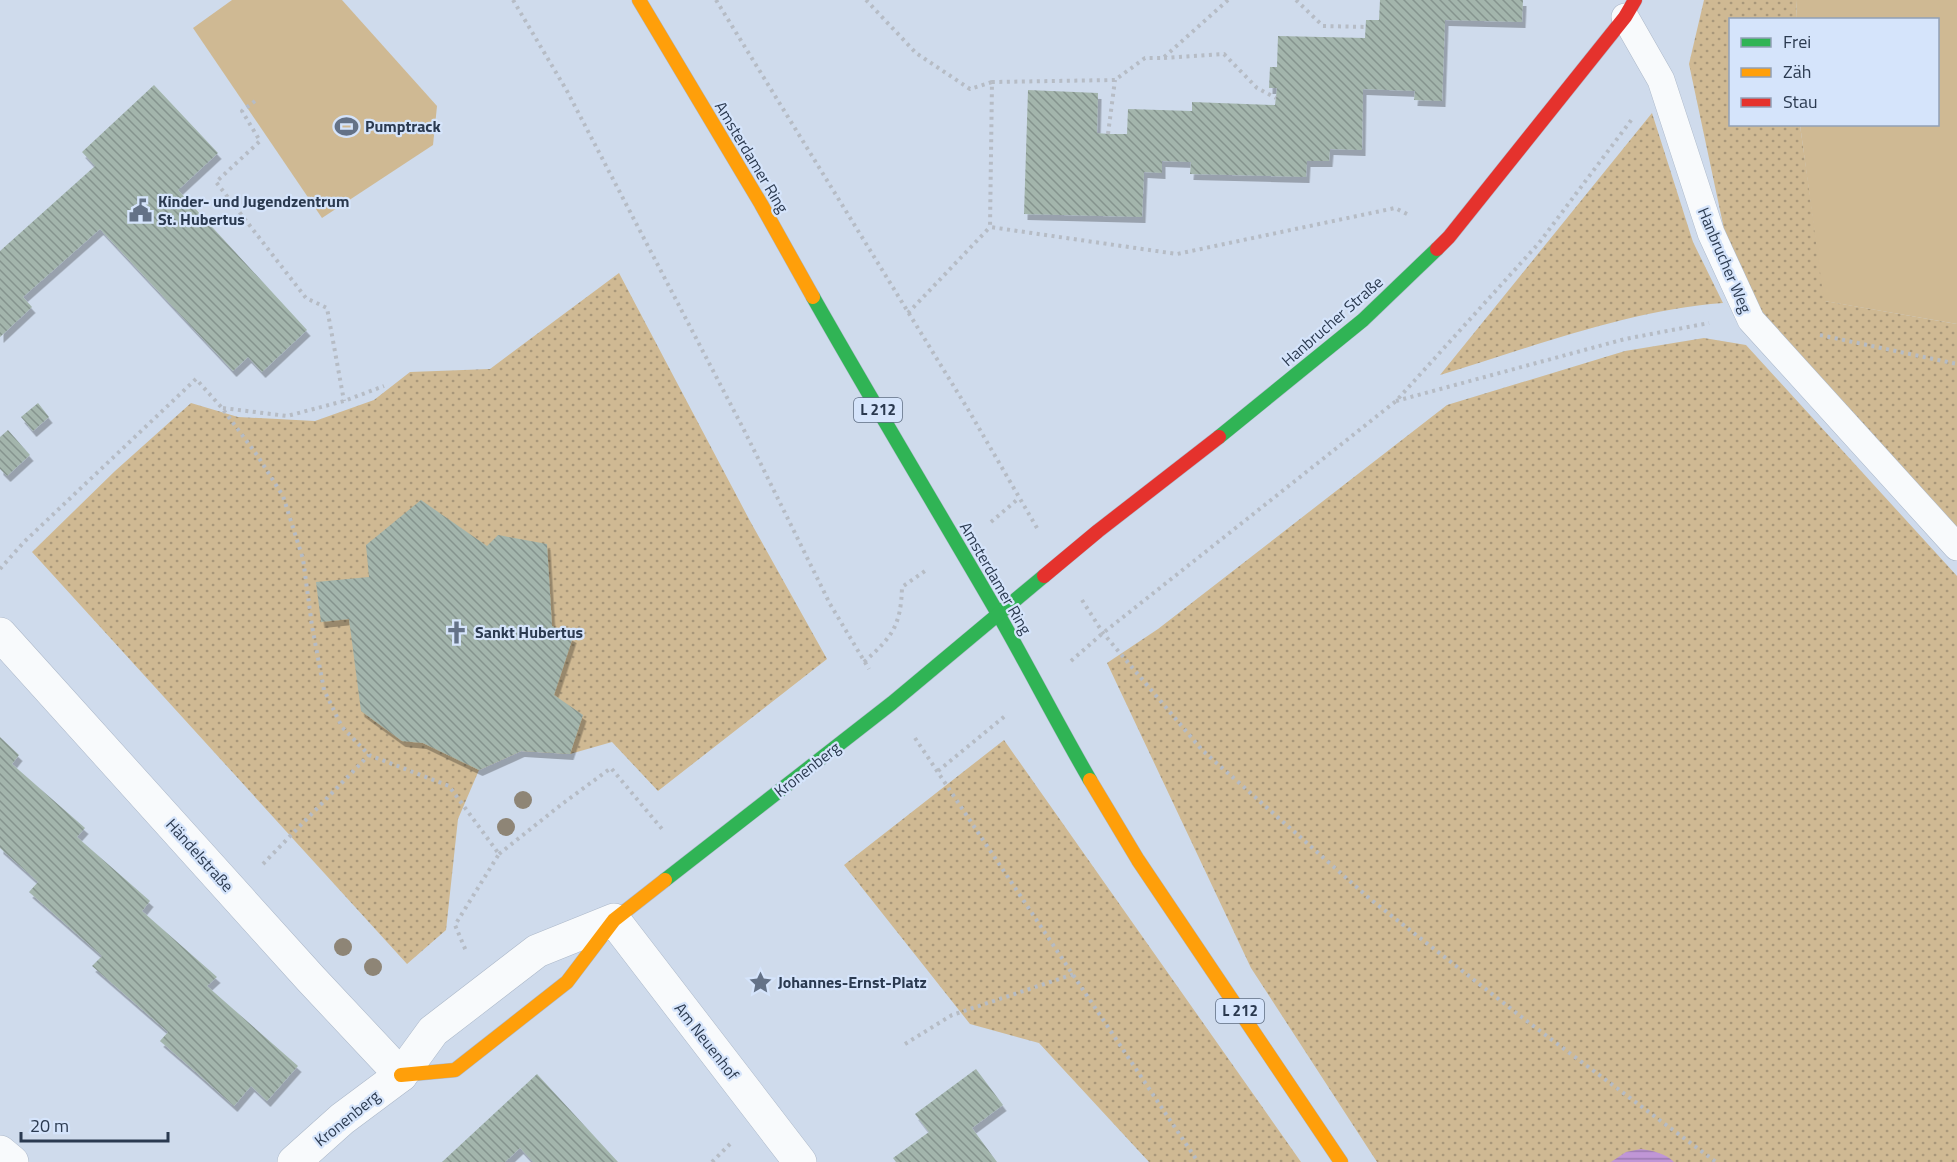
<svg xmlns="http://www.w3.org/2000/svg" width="1957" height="1162" font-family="'Titillium Web',sans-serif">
	<defs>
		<pattern id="grass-dots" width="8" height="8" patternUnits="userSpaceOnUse" patternTransform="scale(1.5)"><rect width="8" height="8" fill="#cfb993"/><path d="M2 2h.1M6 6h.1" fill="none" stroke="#a8977a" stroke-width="1.8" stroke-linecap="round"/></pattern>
		<pattern id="water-rules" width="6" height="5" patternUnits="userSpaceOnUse" patternTransform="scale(1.5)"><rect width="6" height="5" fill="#c096d6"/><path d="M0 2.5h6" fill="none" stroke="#9c7bb0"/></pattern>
		<pattern id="building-back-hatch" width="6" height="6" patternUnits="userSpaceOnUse" patternTransform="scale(1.5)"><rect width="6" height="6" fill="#a3b5ac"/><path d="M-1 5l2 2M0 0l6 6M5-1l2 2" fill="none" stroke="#85948e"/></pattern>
		<filter id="shadow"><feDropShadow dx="3.5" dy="6" stdDeviation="0" flood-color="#0004"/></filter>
	</defs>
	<rect width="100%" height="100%" fill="#cfdbec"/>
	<g fill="url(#grass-dots)">
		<polygon points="1704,0 1797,0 1796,19 1730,20 1730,124 1800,125 1825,301 1957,324 1957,535 1760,311 1724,229 1689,64"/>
		<path d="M1652,113L1693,242L1723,303C1628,310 1530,348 1440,375Z"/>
		<polygon points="619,273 750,521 827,659 658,791 612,742 570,754 521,751 479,770 458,819 446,930 407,964 32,552 115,471 191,403 238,417 315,421 374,400 410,372 490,369"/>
		<polygon points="1704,338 1746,345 1957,576 1957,1162 1377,1162 1251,968 1107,663 1158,629 1447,405 1625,351"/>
		<polygon points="1004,740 1301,1162 1149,1162 1039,1043 970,1024 844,865"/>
	</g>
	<g fill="#cfb993">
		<polygon points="232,0 342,0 437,106 433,145 322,218 193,28"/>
		<polygon points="1797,0 1957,0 1957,324 1824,301 1800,125 1938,124 1938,20 1796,19"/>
	</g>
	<path fill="url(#water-rules)" d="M1641,1149C1653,1151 1665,1153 1674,1162H1611L1626,1152Z"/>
	<g fill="url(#building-back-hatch)" filter="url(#shadow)">
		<polygon points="1380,0 1523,0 1522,22 1445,20 1442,101 1414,100 1415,91 1363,89 1362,150 1330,149 1329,161 1307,161 1306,177 1190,174 1191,162 1162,161 1162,173 1144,172 1142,217 1024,214 1028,90 1098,93 1097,133 1108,134 1127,134 1128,109 1192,111 1192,102 1275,105 1277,88 1269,88 1270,67 1277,67 1278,36 1365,38 1366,20 1379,20"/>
		<polygon points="154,85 218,153 178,190 307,330 262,372 248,357 233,371 100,229 23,297 32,307 0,337 0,251 95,166 82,152"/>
		<polygon points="38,403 49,417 33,431 21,417"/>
		<polygon points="8,430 30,455 7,476 0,469 0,437"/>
		<polygon points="421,500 487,546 498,535 547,544 552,626 573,637 554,695 583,715 570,754 521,751 479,770 423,743 402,741 361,711 349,619 321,622 316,582 369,577 366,545"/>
		<polygon points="0,737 19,755 12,764 85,828 77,837 150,901 142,911 217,977 207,986 298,1066 267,1101 251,1086 234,1106 197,1073 160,1041 168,1032 92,966 102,956 29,892 38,882 0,848"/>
		<polygon points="976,1069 1003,1105 972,1128 997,1162 896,1162 893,1158 929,1132 915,1114"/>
		<polygon points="537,1074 618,1162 533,1162 520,1148 505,1162 442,1162"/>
	</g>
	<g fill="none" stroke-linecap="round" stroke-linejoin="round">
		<defs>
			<polyline id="lane" points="1625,17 1661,80 1711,233 1751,320 1957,547"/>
			<g id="street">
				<polyline points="0,634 311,979 401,1075"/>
				<polyline points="0,1152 12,1162"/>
				<polyline points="294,1162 342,1119 401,1075 433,1031 537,951 614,920 800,1162"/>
			</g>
			<g id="fast">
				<path d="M813,297C873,403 936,507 997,612C1029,668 1058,725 1090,780"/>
				<polyline points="1219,437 1363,320 1437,249"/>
				<polyline points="665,880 892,703 1044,576"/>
			</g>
			<g id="slow">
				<polyline points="639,0 761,204 813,297"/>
				<polyline points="1090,780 1138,860 1341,1162"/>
				<polyline points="401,1075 455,1070 567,982 614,920 665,880"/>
			</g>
			<g id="jam">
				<polyline points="1437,249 1449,237 1625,17 1635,0"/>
				<polyline points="1044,576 1098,531 1219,437"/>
			</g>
		</defs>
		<use href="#lane" stroke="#acb8c9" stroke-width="28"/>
		<use href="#street" stroke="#acb8c9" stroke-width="34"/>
		<use href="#fast" stroke="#acb8c9" stroke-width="15"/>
		<use href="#slow" stroke="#acb8c9" stroke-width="15"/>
		<use href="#jam" stroke="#acb8c9" stroke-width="15"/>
		<g stroke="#b6bcc5" stroke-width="4" stroke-dasharray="3 4.5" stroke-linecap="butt">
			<polyline points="513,0 567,91 744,430 830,604 869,669"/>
			<polyline points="716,0 969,411 1037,528"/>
			<polyline points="866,0 916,53 970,89 992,82"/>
			<polyline points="1228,0 1163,58 1145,58 1115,80 992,82 990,227 1177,254 1395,208 1411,216"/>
			<polyline points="1296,0 1323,26 1366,27"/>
			<polyline points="1164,58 1224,54 1257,88 1276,98"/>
			<polyline points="255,101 242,111 260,141 216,182 306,298 327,308 344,401"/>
			<polyline points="1108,134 1115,80"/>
			<polyline points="908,313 990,227"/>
			<polyline points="1820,335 1957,364"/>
			<polyline points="1396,401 1625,339 1709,323"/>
			<polyline points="223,408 287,416 344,401 384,386"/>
			<polyline points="991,522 1018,499"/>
			<polyline points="0,569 24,542 196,379 222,408 257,455 283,496 303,559 312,626 324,690 342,727 369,755 449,786 499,854 455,925 466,951"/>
			<polyline points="1082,600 1103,633 1202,750 1370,899 1528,1022 1716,1162"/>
			<polyline points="1071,661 1103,633 1396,401 1539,243 1632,119"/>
			<path d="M864,662C892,637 901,626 902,587L925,571"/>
			<polyline points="915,738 1198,1162"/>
			<polyline points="938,771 1005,716"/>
			<polyline points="499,854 562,804 611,768 662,829"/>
			<polyline points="263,864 369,755"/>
			<polyline points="905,1044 952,1015 1074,974"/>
			<polyline points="712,1162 731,1143"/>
		</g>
		<use href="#lane" stroke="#f8fafc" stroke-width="27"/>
		<use href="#street" stroke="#f8fafc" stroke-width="33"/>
		<use href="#fast" stroke="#30b455" stroke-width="14"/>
		<use href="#slow" stroke="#ff9f0a" stroke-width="14"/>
		<use href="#jam" stroke="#e5322d" stroke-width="14"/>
	</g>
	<g fill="#8e8576">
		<circle cx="523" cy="800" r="9"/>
		<circle cx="506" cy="827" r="9"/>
		<circle cx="343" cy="947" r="9"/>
		<circle cx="373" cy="967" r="9"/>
	</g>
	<defs>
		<symbol id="stadium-bare" viewBox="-9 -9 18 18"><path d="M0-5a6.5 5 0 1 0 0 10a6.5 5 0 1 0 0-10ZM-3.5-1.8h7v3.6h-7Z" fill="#647287" stroke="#d5e4fb" stroke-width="2.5" paint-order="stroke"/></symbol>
		<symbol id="civic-bare" viewBox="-9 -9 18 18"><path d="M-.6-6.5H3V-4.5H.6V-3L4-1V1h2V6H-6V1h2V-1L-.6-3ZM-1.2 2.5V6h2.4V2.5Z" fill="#647287" stroke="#d5e4fb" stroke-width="2.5" paint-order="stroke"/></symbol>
		<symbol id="church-bare" viewBox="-9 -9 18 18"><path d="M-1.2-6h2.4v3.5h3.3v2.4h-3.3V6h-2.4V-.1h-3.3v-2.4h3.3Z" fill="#647287" stroke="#d5e4fb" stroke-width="2.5" paint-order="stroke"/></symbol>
		<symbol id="sight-bare" viewBox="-9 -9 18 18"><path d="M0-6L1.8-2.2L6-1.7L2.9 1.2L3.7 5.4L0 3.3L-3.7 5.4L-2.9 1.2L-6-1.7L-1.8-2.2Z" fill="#647287" stroke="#d5e4fb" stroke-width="2.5" paint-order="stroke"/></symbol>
	</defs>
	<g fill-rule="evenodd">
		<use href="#stadium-bare" x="330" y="110" width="33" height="33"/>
		<use href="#civic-bare" x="124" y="194" width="33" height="33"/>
		<use href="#church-bare" x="440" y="616" width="33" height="33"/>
		<use href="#sight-bare" x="744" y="966" width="33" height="33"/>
	</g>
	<g text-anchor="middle" stroke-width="4.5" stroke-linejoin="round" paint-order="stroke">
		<g fill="#d5e4fb" stroke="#5e6d83" stroke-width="1.5">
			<rect x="854" y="398" width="48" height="24" rx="4.5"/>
			<rect x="1216" y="999" width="48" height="24" rx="4.5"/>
		</g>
		<g font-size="15" font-weight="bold" fill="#2b3a50">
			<text x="878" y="415">L 212</text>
			<text x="1240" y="1016">L 212</text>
		</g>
		<g font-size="16" font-weight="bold" fill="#2b3a50" stroke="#d5e4fb" text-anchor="start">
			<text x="365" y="132">Pumptrack</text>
			<text x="158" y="207">Kinder- und Jugendzentrum<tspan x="158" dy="18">St. Hubertus</tspan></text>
			<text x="475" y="638">Sankt Hubertus</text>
			<text x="778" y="988">Johannes-Ernst-Platz</text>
		</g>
		<g font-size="16" fill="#2b3a50" stroke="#d5e4fb">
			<text transform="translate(752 157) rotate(59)" y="6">Amsterdamer Ring</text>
			<text transform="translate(1725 260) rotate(67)" y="6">Hanbrucher Weg</text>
			<text transform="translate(1332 321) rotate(-41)" y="6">Hanbrucher Straße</text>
			<text transform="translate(996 578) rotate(60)" y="6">Amsterdamer Ring</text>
			<text transform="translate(807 769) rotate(-38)" y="6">Kronenberg</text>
			<text transform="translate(200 855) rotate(48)" y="6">Händelstraße</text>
			<text transform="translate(707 1041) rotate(52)" y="6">Am Neuenhof</text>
			<text transform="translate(347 1118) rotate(-39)" y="6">Kronenberg</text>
		</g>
	</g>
	<rect x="1729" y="18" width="210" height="108" fill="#d5e4fb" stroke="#91a0b7" stroke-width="1.5"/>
	<rect x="1741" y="38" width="30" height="9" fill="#30b455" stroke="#91a0b7" stroke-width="1.5"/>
	<text x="1783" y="48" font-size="18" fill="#2b3a50">Frei</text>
	<rect x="1741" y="68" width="30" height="9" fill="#ff9f0a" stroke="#91a0b7" stroke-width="1.5"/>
	<text x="1783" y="78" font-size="18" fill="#2b3a50">Zäh</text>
	<rect x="1741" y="98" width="30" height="9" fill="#e5322d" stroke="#91a0b7" stroke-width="1.5"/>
	<text x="1783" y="108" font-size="18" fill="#2b3a50">Stau</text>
	<path d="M21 1132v9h147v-9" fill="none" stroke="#2b3a50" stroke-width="3"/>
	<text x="30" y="1132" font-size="18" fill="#2b3a50" stroke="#d5e4fb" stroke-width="4.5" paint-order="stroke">20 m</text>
</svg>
